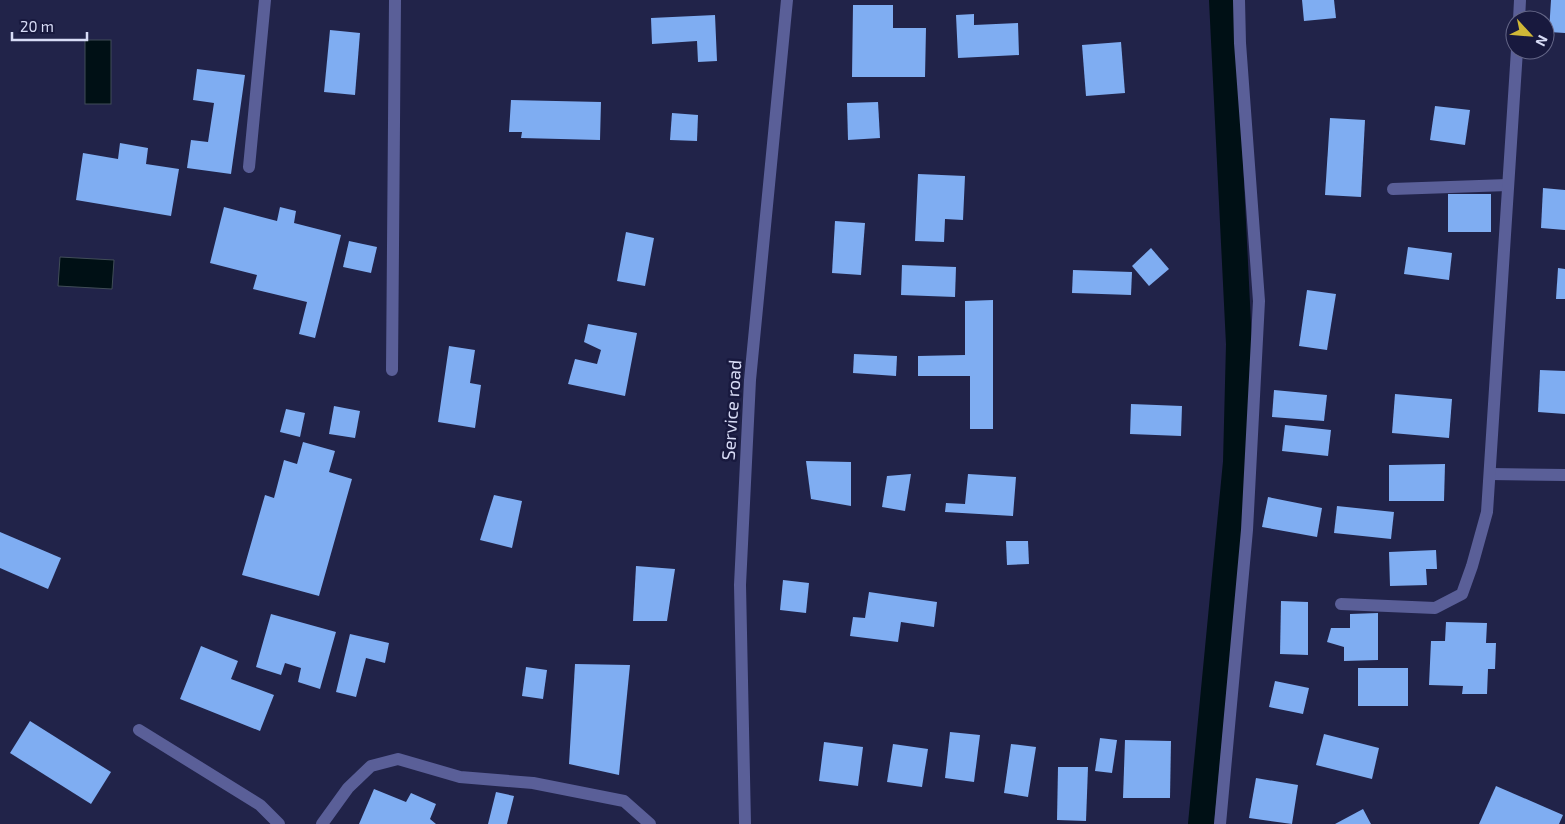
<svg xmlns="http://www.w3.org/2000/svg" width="1565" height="824" font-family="'Exo 2',sans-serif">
	<rect width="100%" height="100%" fill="#212349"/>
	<g fill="#001015" stroke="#414d58">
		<rect x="85" y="40" width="26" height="64"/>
		<polygon points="60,257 114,260 112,289 58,286"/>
	</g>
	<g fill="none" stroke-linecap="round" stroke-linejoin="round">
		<polyline stroke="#001015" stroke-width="26" points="1201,824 1236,462 1239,344 1222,0"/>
	</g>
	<g fill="#7fadf2">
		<polygon points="1302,0 1334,0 1336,18 1304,21"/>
		<polygon points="1551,0 1565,0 1565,33 1549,32"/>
		<polygon points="853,5 893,5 893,28 926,28 925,77 852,77"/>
		<polygon points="974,14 974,25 1018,23 1019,55 958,58 956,15"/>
		<polygon points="715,15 717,61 698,62 697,41 652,44 651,18"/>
		<polygon points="330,30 360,33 355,95 324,92"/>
		<polygon points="1121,42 1125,93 1086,96 1082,45"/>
		<polygon points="197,69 245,75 231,174 187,168 191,140 208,142 214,103 193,100"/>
		<polygon points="511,100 601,102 600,140 521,138 522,132 509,132"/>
		<polygon points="878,102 880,138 848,140 847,103"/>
		<polygon points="1435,106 1470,110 1465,145 1430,140"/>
		<polygon points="672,113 698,115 697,141 670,140"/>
		<polygon points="1330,118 1365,120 1361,197 1325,195"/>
		<polygon points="120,143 148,148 146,164 179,169 171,216 76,200 83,153 118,159"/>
		<polygon points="918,174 965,176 963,220 945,219 944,242 915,241"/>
		<polygon points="1543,188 1565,190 1565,230 1541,228"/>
		<rect x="1448" y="194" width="43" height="38"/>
		<polygon points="224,207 277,221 280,207 296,211 294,223 341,235 315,338 299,334 307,302 253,289 257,275 210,263"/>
		<polygon points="835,221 865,223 861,275 832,273"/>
		<polygon points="626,232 654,238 645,286 617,281"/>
		<polygon points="349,241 377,247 371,273 343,267"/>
		<polygon points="1408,247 1452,253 1449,280 1404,274"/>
		<polygon points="1151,248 1169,269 1149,286 1132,266"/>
		<polygon points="902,265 956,267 955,297 901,295"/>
		<polygon points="1558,268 1565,269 1565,299 1556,299"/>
		<polygon points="1073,270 1132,272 1131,295 1072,293"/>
		<polygon points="1307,290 1336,294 1327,350 1299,346"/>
		<polygon points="993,300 993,429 970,429 970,376 918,376 918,356 965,355 965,301"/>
		<polygon points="588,324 637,333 625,396 568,384 575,359 597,364 601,350 584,342"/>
		<polygon points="449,346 475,350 470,383 481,385 475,428 438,422"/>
		<polygon points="854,354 897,356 896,376 853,373"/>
		<polygon points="1540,370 1565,371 1565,414 1538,412"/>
		<polygon points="1274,390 1327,395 1324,421 1272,417"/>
		<polygon points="1395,394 1452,399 1449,438 1392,433"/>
		<polygon points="1131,404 1182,406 1181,436 1130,434"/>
		<polygon points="334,406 360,411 355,438 329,434"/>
		<polygon points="286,409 305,413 300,437 280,432"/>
		<polygon points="1285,425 1331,430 1328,456 1282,451"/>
		<polygon points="303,442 335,451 329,472 352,479 319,596 242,575 265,495 274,498 284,460 297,464"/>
		<polygon points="806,461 851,462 851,506 811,499"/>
		<polygon points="1445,464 1444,501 1389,501 1389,465"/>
		<polygon points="911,474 905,511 882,507 887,476"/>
		<polygon points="968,474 1016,477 1013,516 945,512 946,503 965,504"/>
		<polygon points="494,495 522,501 512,548 480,540"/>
		<polygon points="1268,497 1322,508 1317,537 1262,527"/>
		<polygon points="1337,506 1394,512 1391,539 1334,533"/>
		<polygon points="0,532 61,558 48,589 0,568"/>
		<polygon points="1006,541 1028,541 1029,564 1007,565"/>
		<polygon points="1436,550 1437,569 1426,569 1427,585 1390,586 1389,552"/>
		<polygon points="636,566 675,569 667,621 633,621"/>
		<polygon points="783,580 809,583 806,613 780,610"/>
		<polygon points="869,592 937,602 934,627 901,622 898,642 850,636 853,617 865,618"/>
		<polygon points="1281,601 1308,602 1308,655 1280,654"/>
		<polygon points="1378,613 1378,660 1344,661 1344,647 1327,642 1331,628 1350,628 1350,614"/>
		<polygon points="271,614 336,632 320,689 298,682 301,668 285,663 281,675 256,667"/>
		<polygon points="1446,622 1487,623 1486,643 1496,643 1495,669 1488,669 1487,694 1462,694 1463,686 1429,685 1431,641 1445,641"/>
		<polygon points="350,634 389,643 385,663 366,658 356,697 336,692"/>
		<polygon points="201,646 238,661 231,679 274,695 260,731 180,699"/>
		<polygon points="575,664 630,665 619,775 569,764"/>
		<polygon points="526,667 547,670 543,699 522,696"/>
		<rect x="1358" y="668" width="50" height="38"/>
		<polygon points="1275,681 1309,688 1303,714 1269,707"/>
		<polygon points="30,721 111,772 91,804 10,753"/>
		<polygon points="950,732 980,735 974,782 945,778"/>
		<polygon points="1324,734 1379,748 1372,779 1316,765"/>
		<polygon points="1100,738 1117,740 1112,773 1095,771"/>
		<polygon points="1125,740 1171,741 1170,798 1123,798"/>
		<polygon points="824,742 863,747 858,786 819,781"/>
		<polygon points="893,744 928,749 922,787 887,782"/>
		<polygon points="1011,744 1036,747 1028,797 1004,793"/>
		<polygon points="1058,767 1088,767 1086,821 1057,820"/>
		<polygon points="1256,778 1298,785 1292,824 1249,818"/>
		<polygon points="1496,786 1563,815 1559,824 1479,824"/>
		<polygon points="374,789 406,802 411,793 436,804 430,819 436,824 359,824"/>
		<polygon points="496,792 514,796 507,824 488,824"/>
		<polygon points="1363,809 1371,824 1335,824"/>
	</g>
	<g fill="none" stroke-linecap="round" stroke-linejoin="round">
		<g stroke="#5a5f98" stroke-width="12">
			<polyline points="249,167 265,0"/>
			<polyline points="139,730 260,805 279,824"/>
		</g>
		<g stroke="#5a5f98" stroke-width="12">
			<polyline points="1519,20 1520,0"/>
			<polyline points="1393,189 1508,185"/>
			<polyline points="392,370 395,0"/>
			<polyline points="1490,474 1565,475"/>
			<polyline points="1341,604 1435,608 1462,594 1472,566 1487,512 1517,50"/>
			<polyline points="322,824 348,788 371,766 398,759 460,777 533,783 624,801 650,824"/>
			<polyline points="1220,824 1247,530 1259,301 1240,43 1239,0"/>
		</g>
		<polyline stroke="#5a5f98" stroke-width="12" points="745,824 740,585 750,380 787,0"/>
	</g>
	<g text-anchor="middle" stroke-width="5" stroke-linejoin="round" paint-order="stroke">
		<g font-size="18" fill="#d8dcf6" stroke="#18193e">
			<text transform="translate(732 410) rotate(-86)" y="6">Service road</text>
		</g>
	</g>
	<g transform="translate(1530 35) rotate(116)"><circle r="24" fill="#18193e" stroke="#656788"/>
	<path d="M0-4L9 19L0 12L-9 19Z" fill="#d0b837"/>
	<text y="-8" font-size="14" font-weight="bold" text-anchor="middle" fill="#d8dcf6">N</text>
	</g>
	<path d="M12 32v8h75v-8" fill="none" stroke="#d8dcf6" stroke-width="2.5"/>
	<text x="20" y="32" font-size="15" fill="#d8dcf6" stroke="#18193e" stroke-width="4" paint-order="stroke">20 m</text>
</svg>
